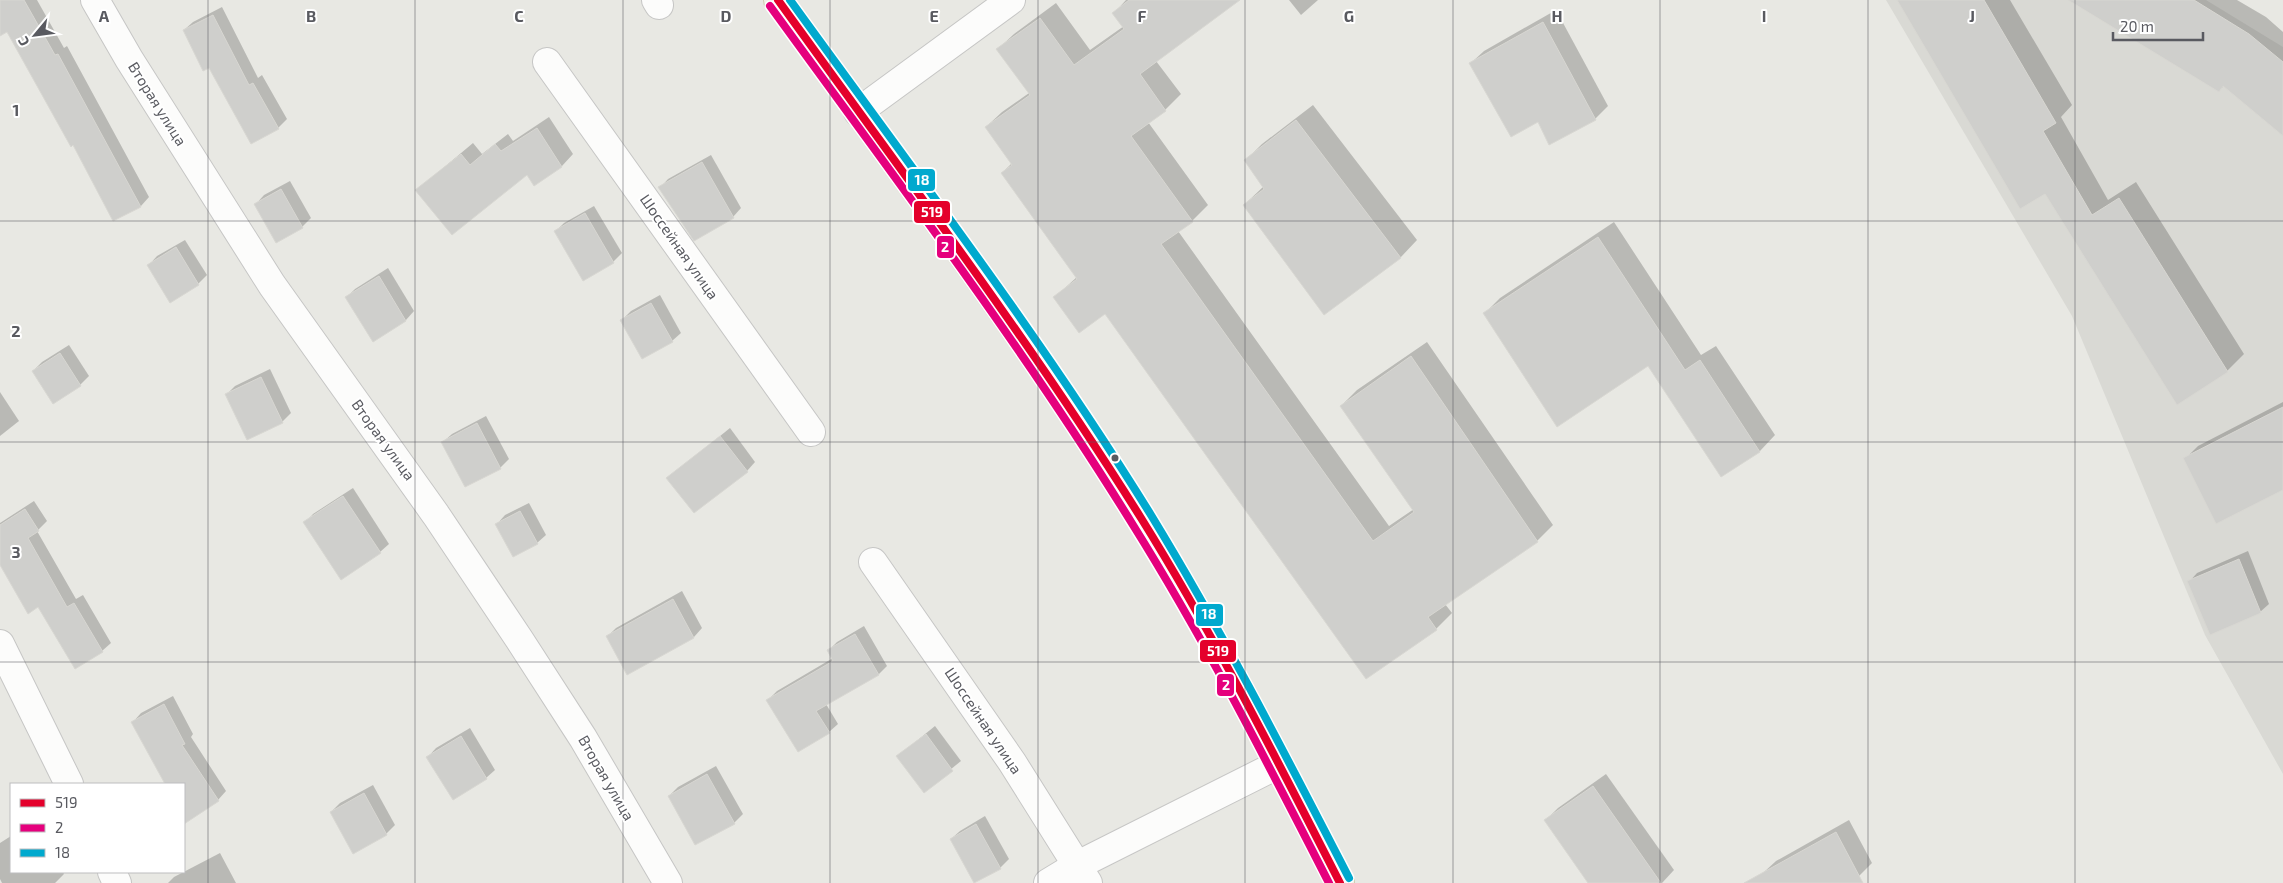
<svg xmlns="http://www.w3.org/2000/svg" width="2283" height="883" font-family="'Exo 2',sans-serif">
	<rect width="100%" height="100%" fill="#e8e8e3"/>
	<polygon fill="#d9d9d4" points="1886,0 2206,0 2283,47 2283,774 2205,635 2072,316"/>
	<g fill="#0003">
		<polygon points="0,0 37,0 64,48 67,46 149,197 141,206 114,220 74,144 0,18"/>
		<polygon points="1126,0 1238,0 1156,61 1181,94 1165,110 1148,122 1208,205 1192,221 1178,231 1389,526 1414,509 1341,406 1357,390 1427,342 1553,525 1537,541 1445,604 1452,613 1436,629 1106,312 1055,297 1077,277 1002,173 1012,163 986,127 1002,112 1029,93 998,49 1014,34 1056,3 1090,50 1124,26 1114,13"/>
		<polygon points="1289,0 1318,0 1301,15"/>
		<polygon points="1899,0 2010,0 2072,105 2061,117 2108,200 2136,182 2244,354 2227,371 2177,404 2046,192"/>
		<polygon points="2070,0 2237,0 2266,17 2283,32 2283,134 2224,86 2219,90"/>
		<polygon points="222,7 258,78 262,75 287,119 278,128 210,66 184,30 193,22"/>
		<polygon points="1556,10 1608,106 1595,119 1538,121 1471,63 1484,51"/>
		<polygon points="1313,105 1417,240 1401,257 1324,314 1244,205 1264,186 1245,161 1262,144"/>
		<polygon points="549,117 573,154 562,166 535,184 527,173 417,190 473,143 482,154 508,134 513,141"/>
		<polygon points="711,155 741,208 733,217 660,188 668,179"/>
		<polygon points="290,181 311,218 302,227 256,204 264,195"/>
		<polygon points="594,206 622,253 613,262 556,231 564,223"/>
		<polygon points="1614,222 1701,355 1716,346 1775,435 1760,451 1722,476 1648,364 1485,313 1500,298"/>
		<polygon points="185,240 207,275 198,284 149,265 157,256"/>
		<polygon points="388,268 414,311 406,320 373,340 347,297 355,289"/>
		<polygon points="660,295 681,333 672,341 622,320 631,311"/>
		<polygon points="69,345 89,376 80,385 33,371 42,362"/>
		<polygon points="270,369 291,413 282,422 227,394 235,386"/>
		<polygon points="0,392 19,421 0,436"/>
		<polygon points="2283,402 2283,489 2185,459 2198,446"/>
		<polygon points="486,416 509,459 500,468 443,442 452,434"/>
		<polygon points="730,428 755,462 747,471 668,478"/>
		<polygon points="353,488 389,544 380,552 305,523 313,514"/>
		<polygon points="34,501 47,521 37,531 76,599 83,595 111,643 102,651 39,606 0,563 0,523"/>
		<polygon points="529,503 546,535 537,543 497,524 505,515"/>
		<polygon points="2248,551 2269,604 2260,612 2189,582 2197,573"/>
		<polygon points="682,591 702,628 694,637 628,673 607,637 616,628"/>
		<polygon points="864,626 887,666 879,674 826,704 838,724 829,732 768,700 777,691 833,658 828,651 837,642"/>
		<polygon points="173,696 193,734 191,737 226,791 218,800 184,822 184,784 166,784 133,722 141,713"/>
		<polygon points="935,726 961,761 924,791 898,756"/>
		<polygon points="470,728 495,770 486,778 428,757 436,748"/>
		<polygon points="716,766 743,814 734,823 669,796 678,787"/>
		<polygon points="1606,774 1674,870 1662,883 1590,883 1546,820 1558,808"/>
		<polygon points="373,785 395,825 386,834 331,812 340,803"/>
		<polygon points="985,816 1009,859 1000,868 951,839 960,831"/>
		<polygon points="1849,820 1872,863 1859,876 1846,883 1769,883 1763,873 1776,861"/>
		<polygon points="11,836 11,872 63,872 64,874 55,883 2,883 0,879 0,843"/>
		<polygon points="220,853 236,883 168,883 174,877"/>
	</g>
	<g fill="#cfcfcc" stroke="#d8d7d2">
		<polygon points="0,0 24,0 55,55 58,54 141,207 113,221 73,145 71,147 7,32 0,36"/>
		<polygon points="1129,0 1240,0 1140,74 1166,111 1131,136 1193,222 1161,244 1373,541 1414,512 1340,406 1411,356 1538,542 1428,617 1437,630 1366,679 1105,314 1079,333 1053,297 1077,279 1001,173 1012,165 985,127 1030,95 996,49 1040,18 1074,65 1124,29 1112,13"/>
		<polygon points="1897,0 1984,0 2056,123 2043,131 2092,215 2119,198 2228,372 2177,405 2045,194 2020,209"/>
		<polygon points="2068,0 2194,0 2249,34 2283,62 2283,136 2223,86 2219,92"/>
		<polygon points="213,15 249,85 253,83 279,129 251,144 209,68 203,71 183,30"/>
		<polygon points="1543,22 1596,120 1549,145 1538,122 1511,137 1469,63"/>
		<polygon points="1296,120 1401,258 1324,315 1243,205 1264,189 1244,160"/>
		<polygon points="537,128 562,167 534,186 527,175 452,235 415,190 461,154 470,165 495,144 501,151"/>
		<polygon points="702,162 734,218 694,241 658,187"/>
		<polygon points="281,189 303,228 276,243 254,204"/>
		<polygon points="585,213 614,263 583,281 554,231"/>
		<polygon points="1598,237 1685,370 1700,360 1760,452 1721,477 1648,366 1557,427 1483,313"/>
		<polygon points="176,247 199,285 170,303 147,265"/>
		<polygon points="379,276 406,321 373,342 345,297"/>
		<polygon points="651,303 673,342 642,359 620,320"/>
		<polygon points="60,353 81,386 53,404 32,371"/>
		<polygon points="261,377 283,423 247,440 225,394"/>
		<polygon points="2283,407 2283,490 2216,524 2183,458"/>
		<polygon points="477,423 501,469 465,487 441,442"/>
		<polygon points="720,436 748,472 694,513 666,478"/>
		<polygon points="343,496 381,553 341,580 303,522"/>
		<polygon points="25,509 39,531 28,538 67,607 74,603 103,652 75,669 38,607 28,614 0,565 0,525"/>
		<polygon points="520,511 538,544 513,557 495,524"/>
		<polygon points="2239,559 2261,613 2210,635 2187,581"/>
		<polygon points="673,599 694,638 627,675 606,636"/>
		<polygon points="855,634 879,675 816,711 830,733 798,752 766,700 833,661 827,650"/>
		<polygon points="164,704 185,744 182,745 219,801 184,824 184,784 165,784 131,722"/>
		<polygon points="926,734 953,771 924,793 896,756"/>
		<polygon points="461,736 487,779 453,800 426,757"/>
		<polygon points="707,774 735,824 695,845 668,796"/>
		<polygon points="1593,786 1661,883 1588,883 1544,820"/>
		<polygon points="364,793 387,835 353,854 330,812"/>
		<polygon points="976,824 1001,869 974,883 950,839"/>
		<polygon points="1836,832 1863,883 1744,883"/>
	</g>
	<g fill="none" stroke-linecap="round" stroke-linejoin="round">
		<defs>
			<g id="minor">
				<polyline points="95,0 129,59 272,285 436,515 519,639 583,738 668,883"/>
				<polyline points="656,0 659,5"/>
				<polyline points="547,62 811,432"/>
				<polyline points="858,112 1011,0"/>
				<polyline points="873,562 1012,762 1088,883"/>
				<polyline points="0,644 69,784"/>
				<polyline points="112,872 117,883"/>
				<polyline points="1048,883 1076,866 1279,764"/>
			</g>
			<path id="major" d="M778,0C901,171 1029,339 1141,518C1214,635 1277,760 1340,883"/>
		</defs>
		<use href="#minor" stroke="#c6c6c5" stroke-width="30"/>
		<use href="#major" stroke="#cfcdb2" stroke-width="30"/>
		<use href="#minor" stroke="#fcfcfb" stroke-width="28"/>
		<use href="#major" stroke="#f0f0e6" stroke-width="28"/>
		<defs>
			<path id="bus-1" d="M778,0C901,171 1029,339 1141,518C1214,635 1277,760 1340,883"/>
			<path id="bus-2" d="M770,6C894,177 1022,345 1133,525C1205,640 1267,762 1329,883"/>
			<path id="bus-3" d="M790,0C913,170 1041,337 1151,515C1223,633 1286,756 1349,878"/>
		</defs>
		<use href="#bus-1" stroke="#fff" stroke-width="11"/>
		<use href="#bus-2" stroke="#fff" stroke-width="11"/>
		<use href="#bus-3" stroke="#fff" stroke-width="11"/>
		<use href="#bus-1" stroke="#e4002b" stroke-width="8"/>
		<use href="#bus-2" stroke="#e5007d" stroke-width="8"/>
		<use href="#bus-3" stroke="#00a9ce" stroke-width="8"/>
	</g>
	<path fill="none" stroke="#595a60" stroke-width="1" stroke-opacity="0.55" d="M208,0V883M415,0V883M623,0V883M830,0V883M1038,0V883M1245,0V883M1453,0V883M1660,0V883M1868,0V883M2075,0V883M0,221H2283M0,442H2283M0,662H2283"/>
	<circle fill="#595a60" stroke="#fff" stroke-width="2" cx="1115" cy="458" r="4.5"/>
	<g text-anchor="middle" stroke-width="4" stroke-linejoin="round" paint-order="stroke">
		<g font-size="15" fill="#595a60" stroke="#fff">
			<text transform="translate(157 104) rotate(58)" y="5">Вторая улица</text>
			<text transform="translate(679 247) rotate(55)" y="5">Шоссейная улица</text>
			<text transform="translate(383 440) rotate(54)" y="5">Вторая улица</text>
			<text transform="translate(983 721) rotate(56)" y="5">Шоссейная улица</text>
			<text transform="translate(606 778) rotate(60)" y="5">Вторая улица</text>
		</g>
	</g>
	<g font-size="16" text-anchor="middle" font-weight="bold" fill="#595a60" stroke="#fff" stroke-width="4" stroke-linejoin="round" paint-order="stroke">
		<text x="104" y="22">A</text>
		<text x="311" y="22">B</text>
		<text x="519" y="22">C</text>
		<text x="726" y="22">D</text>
		<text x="934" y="22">E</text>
		<text x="1142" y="22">F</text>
		<text x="1349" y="22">G</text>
		<text x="1557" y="22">H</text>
		<text x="1764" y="22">I</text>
		<text x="1972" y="22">J</text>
		<text x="16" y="116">1</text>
		<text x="16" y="337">2</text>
		<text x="16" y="558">3</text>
	</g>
	<g stroke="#fff" stroke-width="2">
		<rect x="907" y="168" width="29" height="24" rx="5" fill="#00a9ce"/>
		<rect x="913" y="200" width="38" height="24" rx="5" fill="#e4002b"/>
		<rect x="936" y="235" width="19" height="24" rx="5" fill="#e5007d"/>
		<rect x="1195" y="603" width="29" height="24" rx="5" fill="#00a9ce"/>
		<rect x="1199" y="639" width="38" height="24" rx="5" fill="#e4002b"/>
		<rect x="1216" y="673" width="19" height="24" rx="5" fill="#e5007d"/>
	</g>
	<g font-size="14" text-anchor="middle" font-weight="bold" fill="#fff">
		<text x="922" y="185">18</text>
		<text x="932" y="217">519</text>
		<text x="945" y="252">2</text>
		<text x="1209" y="619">18</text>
		<text x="1218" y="656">519</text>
		<text x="1226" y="690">2</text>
	</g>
	<rect x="10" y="783" width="175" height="90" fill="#ffffff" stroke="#bdbdbf"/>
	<rect x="20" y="799" width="25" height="8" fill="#e4002b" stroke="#bdbdbf"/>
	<text x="55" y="808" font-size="15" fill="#595a60">519</text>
	<rect x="20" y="824" width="25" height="8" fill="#e5007d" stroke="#bdbdbf"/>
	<text x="55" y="833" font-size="15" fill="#595a60">2</text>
	<rect x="20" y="849" width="25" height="8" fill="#00a9ce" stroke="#bdbdbf"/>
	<text x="55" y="858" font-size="15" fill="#595a60">18</text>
	<g transform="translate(35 35) rotate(241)" stroke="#ffffff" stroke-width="4" paint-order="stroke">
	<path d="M0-4L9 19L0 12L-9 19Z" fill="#595a60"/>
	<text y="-8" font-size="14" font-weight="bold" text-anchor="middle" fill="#595a60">С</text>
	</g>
	<path d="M2113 32v8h90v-8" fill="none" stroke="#595a60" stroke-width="2.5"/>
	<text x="2120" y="32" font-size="15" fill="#595a60" stroke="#ffffff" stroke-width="4" paint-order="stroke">20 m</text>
</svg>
